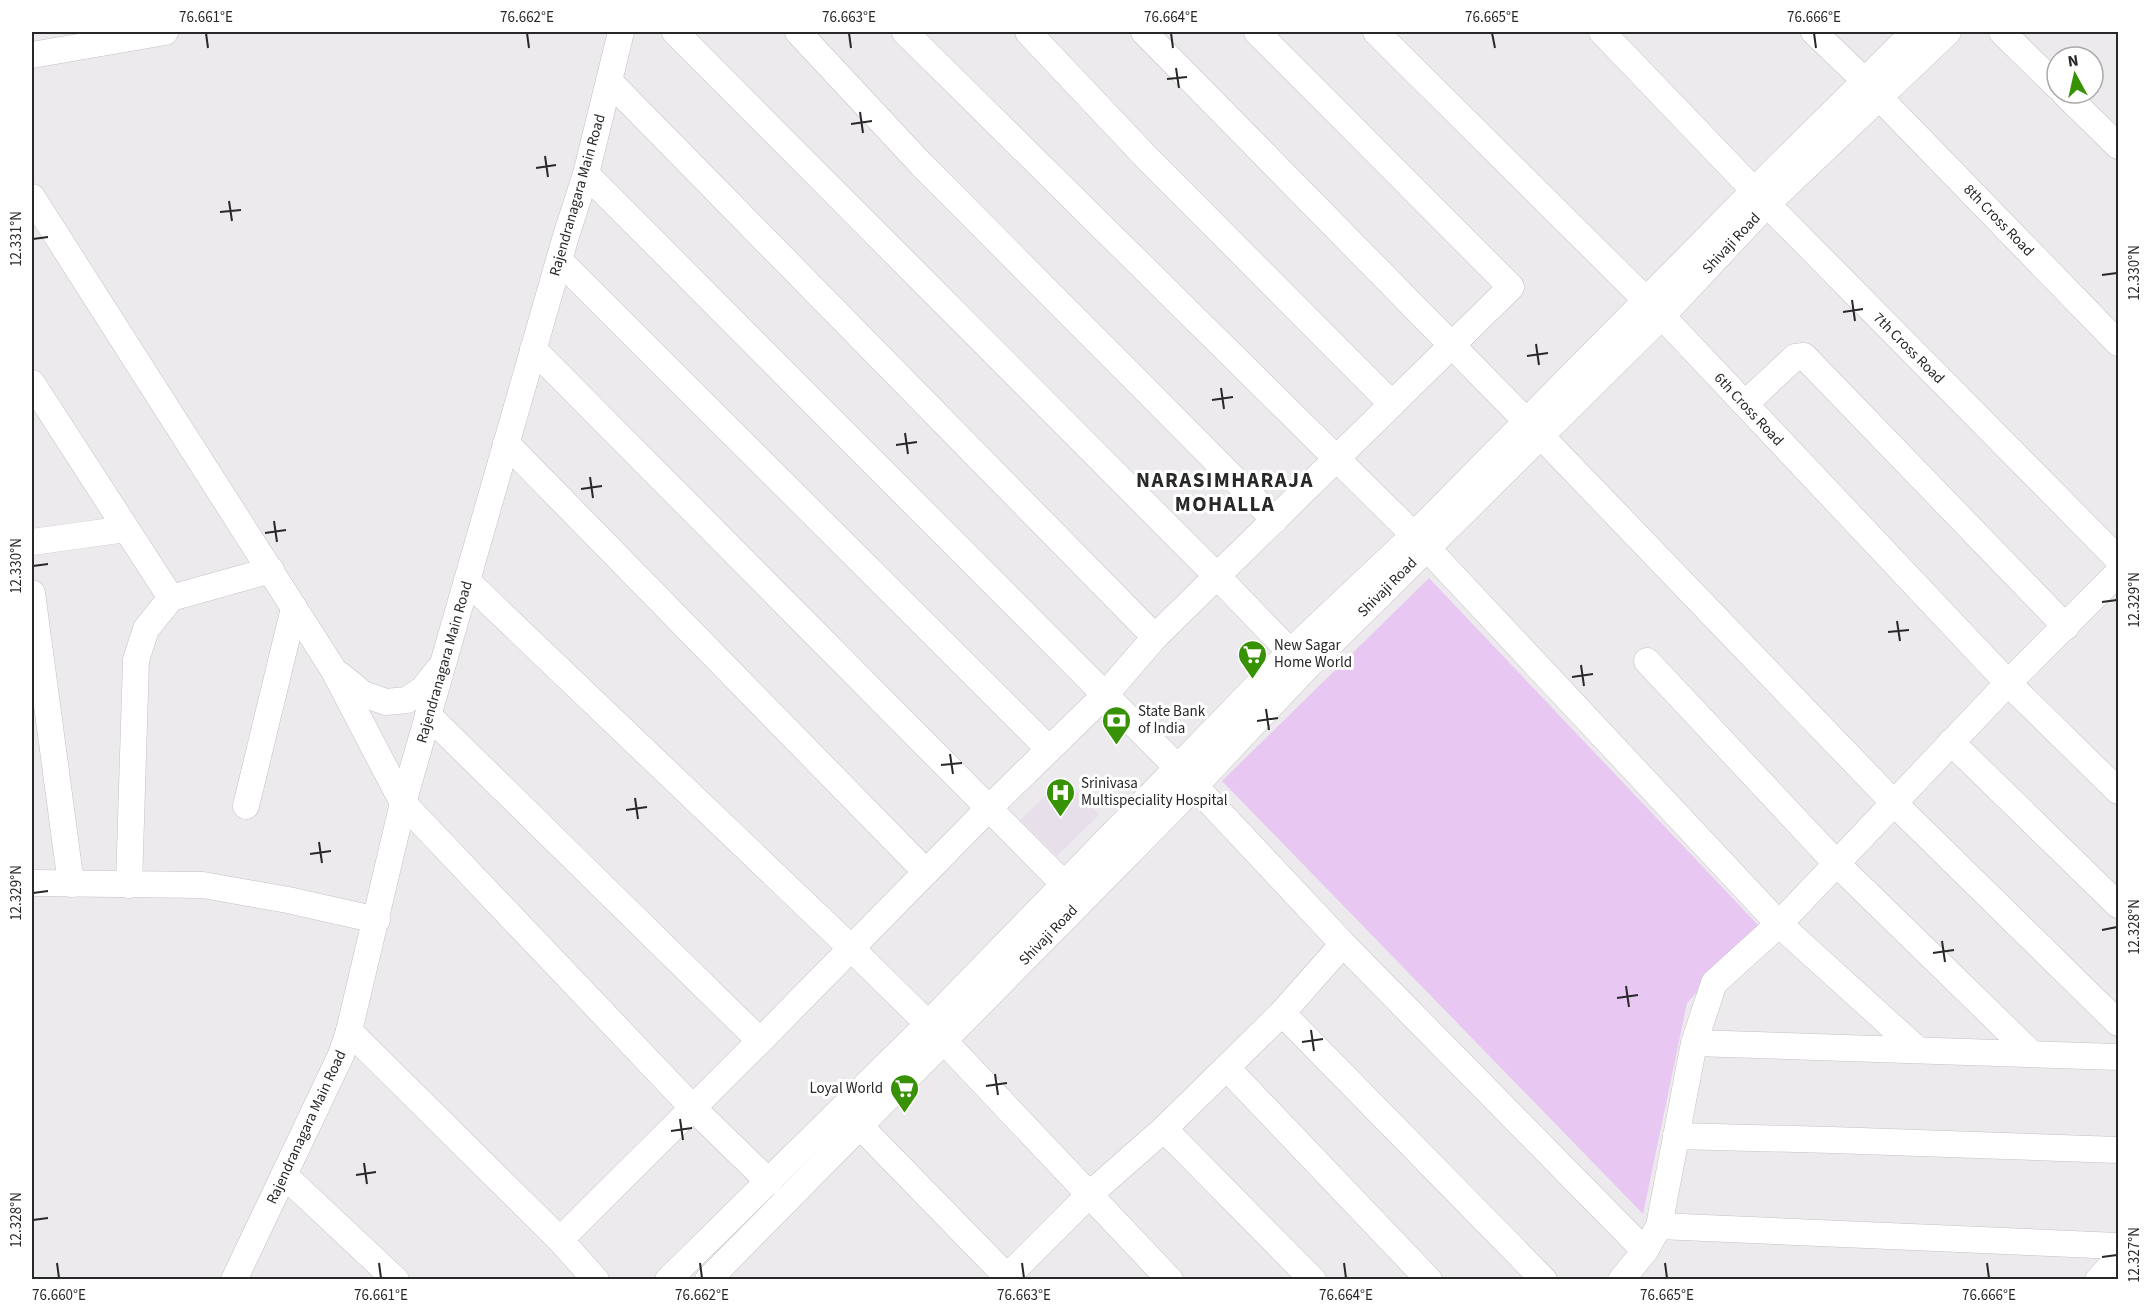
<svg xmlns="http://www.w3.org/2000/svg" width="2150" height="1311" font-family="'Source Sans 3',sans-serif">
	<rect width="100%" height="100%" fill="#edeaee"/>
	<polygon fill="#e7dfea" points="1064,778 1099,815 1057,856 1020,820"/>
	<polygon fill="#e8c7f2" points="1429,578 1759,926 1687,1003 1643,1214 1222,781"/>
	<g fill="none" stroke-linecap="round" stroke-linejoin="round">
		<defs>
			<g id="minor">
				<polyline points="675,32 1217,576 1302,664"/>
				<polyline points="798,32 921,164 1275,520"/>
				<polyline points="905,32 1427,548 1779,924 1918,1050"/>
				<polyline points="1028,32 1147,158 1392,404"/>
				<polyline points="1144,32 1541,436 1894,803 2118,1023"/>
				<polyline points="1376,32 1662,316 2008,683 2118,791"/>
				<polyline points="1602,32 1767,204 2118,559"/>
				<polyline points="1814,32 1865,81"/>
				<polyline points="2002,32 2057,86"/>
				<polyline points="32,55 165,32"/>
				<polyline points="609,81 1155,637"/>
				<polyline points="2064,93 2118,146"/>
				<polyline points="1879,97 2118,343"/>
				<polyline points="586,174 1179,769 1343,944 1645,1251"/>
				<polyline points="32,197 333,669 403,803 692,1107 769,1182"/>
				<polyline points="559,260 1049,749"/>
				<polyline points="533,349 1065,885"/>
				<polyline points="32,383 171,598"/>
				<polyline points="1745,404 1795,357 1804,356 2066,627"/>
				<polyline points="506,443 926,872"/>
				<polyline points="32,542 126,529"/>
				<polyline points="467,581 851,948 928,1024 1170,1280"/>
				<polyline points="32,593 71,884"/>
				<polyline points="1647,661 1837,864 2031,1053"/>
				<polyline points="340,675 363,694 386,702 407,700 423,689 438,670"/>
				<polyline points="428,715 760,1041"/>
				<polyline points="1951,742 2118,905"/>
				<polyline points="246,806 294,608"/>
				<polyline points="32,883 203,885 288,900 377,920"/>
				<polyline points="129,885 136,660 146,629 171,598 271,570"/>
				<polyline points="1282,1013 1544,1280"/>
				<polyline points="349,1031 560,1240 596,1280"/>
				<polyline points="1694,1043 2118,1057"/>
				<polyline points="1227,1068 1429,1280"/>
				<polyline points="859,1125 1010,1280"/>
				<polyline points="1164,1129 1313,1280"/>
				<polyline points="1676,1136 1832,1140 2118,1150"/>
				<polyline points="284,1175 396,1280"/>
				<polyline points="1659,1226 2118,1246"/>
				<polyline points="560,1240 760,1041 989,808 1105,695 1155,637 1511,287 1257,32"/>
				<polyline points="234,1280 341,1055 349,1031 403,803 566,236 586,174 621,32"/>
				<polyline points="668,1280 928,1024 1290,652 1414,535 1754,191 1914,32"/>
				<polyline points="708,1280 1195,786 1306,668 1662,316 1767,204 1948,32"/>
				<polyline points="1004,1280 1090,1194 1164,1129 1282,1013 1343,944"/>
				<polyline points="1621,1280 1645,1251 1659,1226 1694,1043 1714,983 1779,924 2008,683 2118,573"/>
				<polyline points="2098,1280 2118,1258"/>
			</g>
		</defs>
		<use href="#minor" stroke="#c5c1c6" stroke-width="27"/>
		<use href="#minor" stroke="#fff" stroke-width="26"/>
	</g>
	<path fill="none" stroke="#292829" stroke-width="2" d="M206,33L208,48M527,33L529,48M849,33L851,48M1171,33L1173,48M1492,33L1495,48M1814,33L1816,48M1176,68L1179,88M1167,79L1187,77M860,112L863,133M851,124L872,121M545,156L548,177M536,168L556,165M229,201L232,221M220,212L241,210M33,239L48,237M2102,275L2117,273M1852,300L1855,321M1843,312L1863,309M1536,344L1539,365M1527,356L1548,353M1221,388L1224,409M1212,400L1233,397M905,433L908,454M896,445L917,442M590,477L593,498M581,489L602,486M274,521L277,542M265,533L286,530M33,566L48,564M2102,602L2117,600M1897,621L1900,641M1888,632L1909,630M1581,665L1584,686M1572,677L1593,674M1266,709L1269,730M1257,721L1278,718M950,754L953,774M941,765L962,763M635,798L638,819M626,810L647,807M319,842L322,863M310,854L331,851M33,893L48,891M2102,930L2117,927M1942,941L1945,962M1933,953L1954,950M1626,986L1629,1007M1617,998L1638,995M1311,1030L1314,1051M1302,1042L1323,1039M995,1074L998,1095M986,1086L1007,1083M680,1119L683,1140M671,1131L692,1128M364,1163L367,1184M356,1175L376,1172M33,1220L48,1218M2102,1257L2117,1255M57,1263L59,1278M379,1263L381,1278M700,1263L702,1278M1022,1263L1024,1278M1344,1263L1346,1278M1665,1263L1667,1278M1987,1263L1989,1278"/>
	<defs>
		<symbol id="supermarket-pin" viewBox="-11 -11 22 30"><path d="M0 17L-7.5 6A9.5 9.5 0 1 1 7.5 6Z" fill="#389206" stroke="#fff"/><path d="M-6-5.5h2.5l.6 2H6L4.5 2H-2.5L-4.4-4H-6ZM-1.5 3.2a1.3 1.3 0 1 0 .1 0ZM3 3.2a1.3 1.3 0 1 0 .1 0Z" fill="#fff"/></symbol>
		<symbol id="bank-pin" viewBox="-11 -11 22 30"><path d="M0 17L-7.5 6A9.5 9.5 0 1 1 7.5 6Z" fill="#389206" stroke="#fff"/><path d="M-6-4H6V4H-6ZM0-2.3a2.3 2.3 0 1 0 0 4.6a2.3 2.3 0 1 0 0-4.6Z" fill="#fff"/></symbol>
		<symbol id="hospital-pin" viewBox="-11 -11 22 30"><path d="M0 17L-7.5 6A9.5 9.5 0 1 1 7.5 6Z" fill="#389206" stroke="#fff"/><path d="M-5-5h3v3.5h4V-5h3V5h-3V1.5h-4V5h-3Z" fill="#fff"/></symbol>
	</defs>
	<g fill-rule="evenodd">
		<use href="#supermarket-pin" x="1236" y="638" width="33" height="45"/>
		<use href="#bank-pin" x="1100" y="704" width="33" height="45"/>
		<use href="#hospital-pin" x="1044" y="776" width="33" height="45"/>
		<use href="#supermarket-pin" x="888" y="1072" width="33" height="45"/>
	</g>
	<g text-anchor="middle" stroke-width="6" stroke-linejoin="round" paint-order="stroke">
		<g font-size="15" fill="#292829" stroke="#fff">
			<text transform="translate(577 195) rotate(-74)" y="5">Rajendranagara Main Road</text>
			<text transform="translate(1999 220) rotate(46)" y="5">8th Cross Road</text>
			<text transform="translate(1731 243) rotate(-47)" y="5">Shivaji Road</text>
			<text transform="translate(1909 348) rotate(45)" y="5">7th Cross Road</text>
			<text transform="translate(1749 409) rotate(47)" y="5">6th Cross Road</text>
			<text transform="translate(1387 587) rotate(-45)" y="5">Shivaji Road</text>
			<text transform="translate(444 662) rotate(-74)" y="5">Rajendranagara Main Road</text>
			<text transform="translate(1048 935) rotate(-46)" y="5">Shivaji Road</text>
			<text transform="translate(306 1127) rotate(-65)" y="5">Rajendranagara Main Road</text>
		</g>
		<g font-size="15" fill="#292829" stroke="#fff" text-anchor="start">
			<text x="1274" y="650">New Sagar<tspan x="1274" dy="17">Home World</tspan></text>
			<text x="1138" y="716">State Bank<tspan x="1138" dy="17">of India</tspan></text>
			<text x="1081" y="788">Srinivasa<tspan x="1081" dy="17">Multispeciality Hospital</tspan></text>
			<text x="883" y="1093" text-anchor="end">Loyal World</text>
		</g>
		<g font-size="21" font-weight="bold" letter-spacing="1.5" fill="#292829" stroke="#fff">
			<text x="1225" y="487">NARASIMHARAJA<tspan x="1225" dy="24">MOHALLA</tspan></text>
		</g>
	</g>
	<rect width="2150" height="1311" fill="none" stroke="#ffffff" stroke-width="66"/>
	<g transform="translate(2075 75) rotate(352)"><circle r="28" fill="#ffffff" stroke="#a9a9a9" stroke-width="1.5"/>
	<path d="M0-4.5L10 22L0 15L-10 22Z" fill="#389206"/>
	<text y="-9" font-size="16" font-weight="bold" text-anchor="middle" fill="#292829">N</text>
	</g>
	<rect x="33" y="33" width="2084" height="1245" fill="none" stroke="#292829" stroke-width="2"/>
	<g font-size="15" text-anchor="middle" fill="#292829">
		<text x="206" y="22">76.661°E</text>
		<text x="527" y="22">76.662°E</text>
		<text x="849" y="22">76.663°E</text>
		<text x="1171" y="22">76.664°E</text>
		<text x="1492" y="22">76.665°E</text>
		<text x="1814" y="22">76.666°E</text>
		<text transform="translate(16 239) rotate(-90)" y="5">12.331°N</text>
		<text transform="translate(2134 273) rotate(-90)" y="5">12.330°N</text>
		<text transform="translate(16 566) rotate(-90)" y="5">12.330°N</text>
		<text transform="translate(2134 600) rotate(-90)" y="5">12.329°N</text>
		<text transform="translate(16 893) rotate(-90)" y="5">12.329°N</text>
		<text transform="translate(2134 927) rotate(-90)" y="5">12.328°N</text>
		<text transform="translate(16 1220) rotate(-90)" y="5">12.328°N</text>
		<text transform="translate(2134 1255) rotate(-90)" y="5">12.327°N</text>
		<text x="59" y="1300">76.660°E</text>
		<text x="381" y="1300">76.661°E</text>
		<text x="702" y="1300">76.662°E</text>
		<text x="1024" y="1300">76.663°E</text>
		<text x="1346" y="1300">76.664°E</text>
		<text x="1667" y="1300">76.665°E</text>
		<text x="1989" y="1300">76.666°E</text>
	</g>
</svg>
